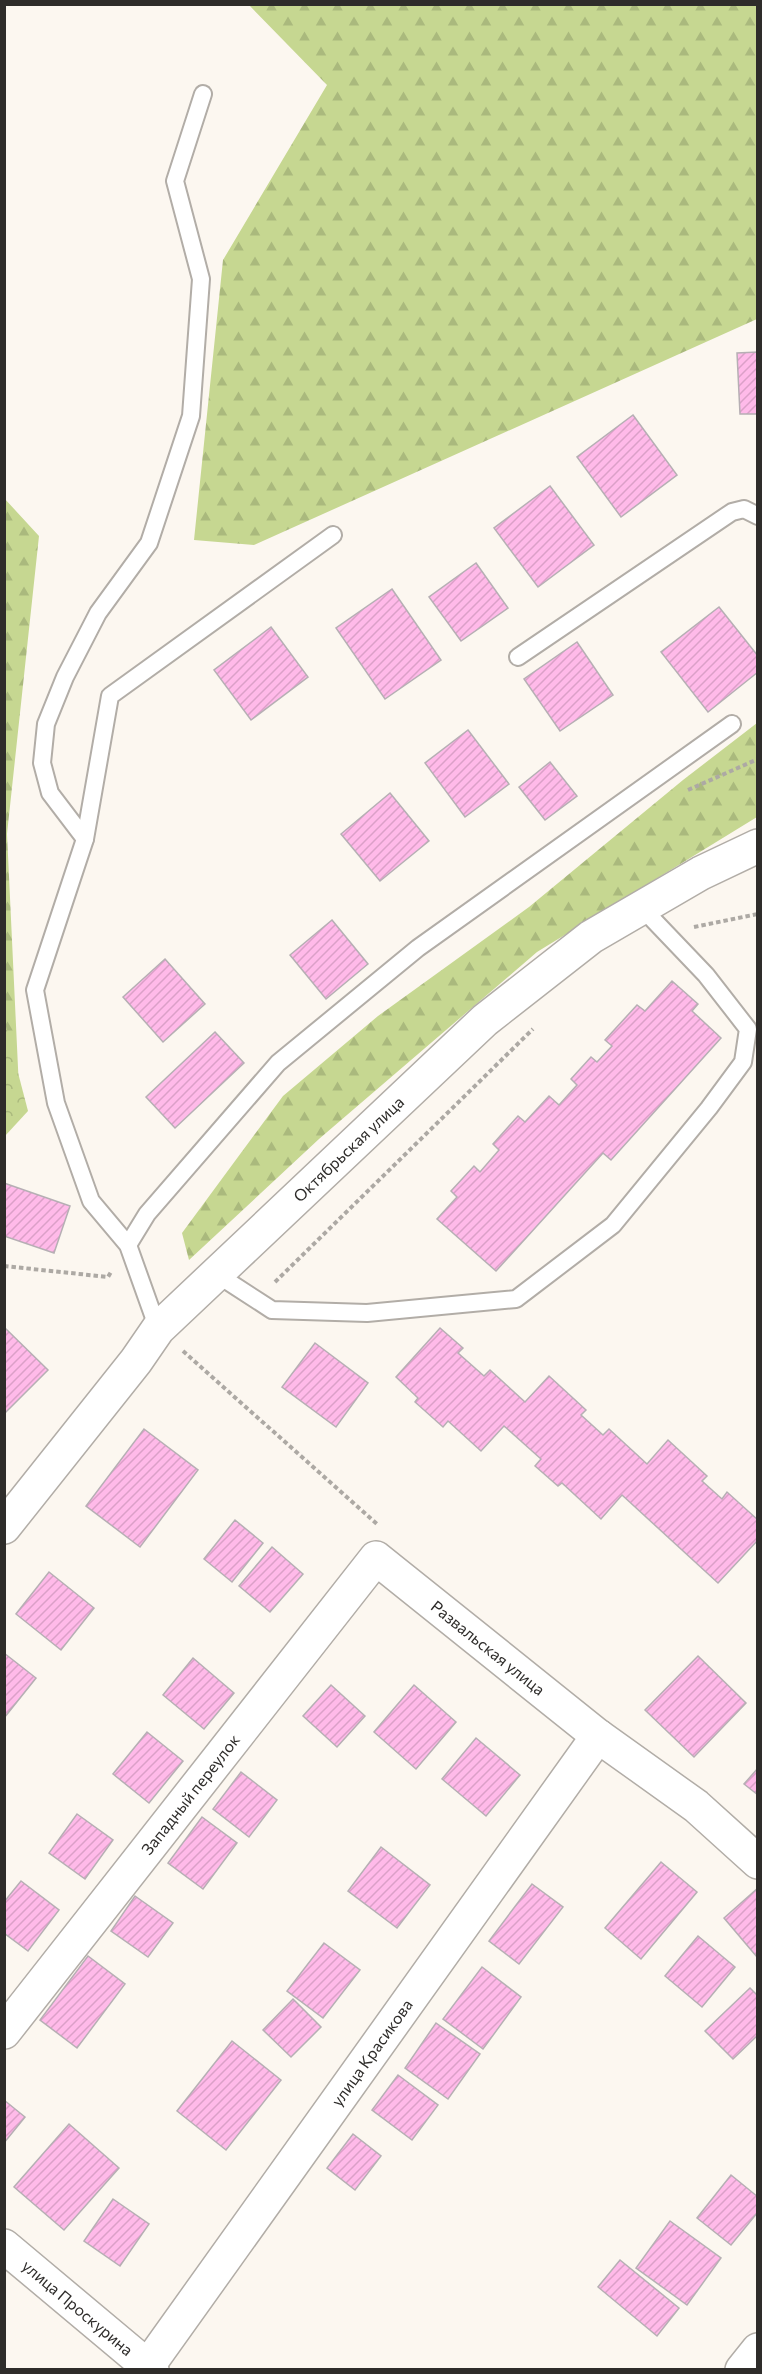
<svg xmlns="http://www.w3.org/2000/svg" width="762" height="2374" font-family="Commissioner,sans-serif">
	<defs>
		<pattern id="forest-firs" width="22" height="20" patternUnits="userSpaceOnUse" patternTransform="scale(1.5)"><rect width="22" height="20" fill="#c6d791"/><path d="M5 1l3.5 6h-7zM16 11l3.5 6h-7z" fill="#aab97d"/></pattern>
		<pattern id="park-crowns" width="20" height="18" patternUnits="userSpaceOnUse" patternTransform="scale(1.5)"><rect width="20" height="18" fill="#c6d791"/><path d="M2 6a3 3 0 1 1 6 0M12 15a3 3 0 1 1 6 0" fill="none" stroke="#aab97d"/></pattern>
		<pattern id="building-hatch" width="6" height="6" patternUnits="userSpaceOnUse" patternTransform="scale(1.5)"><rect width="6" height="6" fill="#ffbae9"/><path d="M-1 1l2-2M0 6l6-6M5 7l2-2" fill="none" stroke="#dba0c8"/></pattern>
	</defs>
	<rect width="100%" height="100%" fill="#fcf7f0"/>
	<g fill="url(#forest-firs)">
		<polygon points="249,5 757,5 757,319 254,545 194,540 223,260 327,85"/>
		<polygon points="4,498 39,536 7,834 20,1110 4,1123"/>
		<polygon points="757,723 757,817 537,952 319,1139 189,1260 182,1233 283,1096 378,1016 529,907 683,780"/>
	</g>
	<polygon fill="url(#park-crowns)" points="5,1023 28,1111 5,1136 4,1136"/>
	<g fill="url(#building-hatch)" stroke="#b6afb4" stroke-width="1.5">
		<polygon points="758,352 758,414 740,414 737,353"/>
		<polygon points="633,415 677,475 621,517 577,457"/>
		<polygon points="550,486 594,545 538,587 494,528"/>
		<polygon points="476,563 508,608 461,641 429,597"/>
		<polygon points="392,589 441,660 385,699 336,628"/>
		<polygon points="719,607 758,656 758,672 708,712 661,652"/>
		<polygon points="271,627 308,677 251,720 214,670"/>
		<polygon points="577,642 613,695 560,731 524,679"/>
		<polygon points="468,730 509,784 465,817 425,763"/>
		<polygon points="550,762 577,796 545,820 519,787"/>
		<polygon points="390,793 429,841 380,881 341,834"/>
		<polygon points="332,920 368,964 326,999 290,955"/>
		<polygon points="165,959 205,1004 163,1042 123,997"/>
		<polygon points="672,981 698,1004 692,1011 721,1038 611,1160 603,1153 496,1271 437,1219 457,1197 451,1191 474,1166 480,1172 499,1150 493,1144 518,1116 525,1122 549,1096 559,1105 577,1085 571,1079 591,1057 597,1062 612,1046 605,1040 637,1005 645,1011"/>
		<polygon points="215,1032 244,1063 175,1128 146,1097"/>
		<polygon points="4,1183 70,1206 54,1253 4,1236"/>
		<polygon points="4,1327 48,1370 4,1414"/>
		<polygon points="440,1328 463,1348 458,1353 484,1376 490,1370 525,1402 549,1376 586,1410 581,1415 603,1435 609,1429 647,1464 668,1440 707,1476 702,1481 722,1499 727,1492 758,1520 758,1540 718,1583 622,1495 601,1519 562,1483 558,1486 535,1466 541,1459 504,1426 481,1451 448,1421 443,1427 415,1402 418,1398 396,1377"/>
		<polygon points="315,1343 368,1383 336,1427 282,1387"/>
		<polygon points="144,1429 198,1470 140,1547 86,1506"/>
		<polygon points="235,1520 263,1543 232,1582 204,1559"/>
		<polygon points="272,1547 303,1574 270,1612 239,1586"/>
		<polygon points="49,1572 94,1608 61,1650 16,1614"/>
		<polygon points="4,1653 36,1678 4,1718"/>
		<polygon points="698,1656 746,1703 694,1757 645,1710"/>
		<polygon points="193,1658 234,1693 204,1729 163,1695"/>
		<polygon points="331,1685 365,1716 337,1747 303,1716"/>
		<polygon points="414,1685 456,1722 416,1769 374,1732"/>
		<polygon points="147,1732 183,1761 149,1803 113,1774"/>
		<polygon points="476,1738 520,1775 486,1816 442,1779"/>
		<polygon points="758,1768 758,1795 744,1784"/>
		<polygon points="241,1772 277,1800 249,1837 213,1809"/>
		<polygon points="77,1814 113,1840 85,1879 49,1853"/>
		<polygon points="202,1817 237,1843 203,1889 168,1863"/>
		<polygon points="381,1847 430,1885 397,1928 348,1891"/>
		<polygon points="661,1862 697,1892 641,1959 605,1928"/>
		<polygon points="21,1881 59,1910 28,1951 4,1933 4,1902"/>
		<polygon points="532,1884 563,1907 519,1964 489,1941"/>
		<polygon points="758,1888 758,1957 757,1957 724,1918"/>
		<polygon points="135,1896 173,1923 148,1957 111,1931"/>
		<polygon points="698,1936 735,1967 702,2007 665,1976"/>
		<polygon points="324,1943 360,1970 323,2018 287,1991"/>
		<polygon points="88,1956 125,1984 77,2048 40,2020"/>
		<polygon points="482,1967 521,1997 483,2049 443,2019"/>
		<polygon points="750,1988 758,1996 758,2035 733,2059 705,2031"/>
		<polygon points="293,1999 321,2027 291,2057 263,2030"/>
		<polygon points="436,2023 480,2054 448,2099 405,2068"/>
		<polygon points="232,2041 281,2080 226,2150 177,2111"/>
		<polygon points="398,2075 438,2105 412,2140 372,2110"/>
		<polygon points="4,2100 25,2117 4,2143"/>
		<polygon points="69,2124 119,2168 64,2230 14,2187"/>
		<polygon points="353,2134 381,2156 355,2190 327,2168"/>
		<polygon points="731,2175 758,2197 758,2212 731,2245 697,2218"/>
		<polygon points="113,2199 149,2224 120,2266 84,2241"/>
		<polygon points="670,2221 721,2258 687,2305 636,2268"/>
		<polygon points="620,2260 679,2308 657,2336 598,2287"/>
	</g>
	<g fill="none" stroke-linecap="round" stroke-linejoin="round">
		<defs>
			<g id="lane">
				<polyline points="518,657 732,512 744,509 758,516"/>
				<polyline points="85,839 50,793 42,763 46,724 65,677 98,613 149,543 191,416 201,279 175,181 203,94"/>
				<polyline points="128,1245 147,1214 278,1063 418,948 732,724"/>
				<polyline points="215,1273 272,1310 367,1313 516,1299 613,1225 709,1108 743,1062 748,1029 706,975 642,908"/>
				<polyline points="158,1329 128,1245 91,1201 56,1103 35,990 85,839 110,696 333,535"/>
			</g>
			<g id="street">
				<path id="s1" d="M4,1527L136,1361L158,1329L485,1020L591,937L701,873L758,846"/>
				<path id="s2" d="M4,2032L376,1558L598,1736L696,1806L758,1862"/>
				<path id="s3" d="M145,2370L598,1736"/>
				<polyline points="742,2370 758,2350"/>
			</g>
			<g id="secondary">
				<path id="s4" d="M4,2246L152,2370"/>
			</g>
		</defs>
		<use href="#lane" stroke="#b2ada7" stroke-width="20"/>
		<use href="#street" stroke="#b2ada7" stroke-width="36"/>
		<use href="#secondary" stroke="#b2ada7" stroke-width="36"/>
		<g stroke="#ada9a4" stroke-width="4" stroke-dasharray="4.5 3" stroke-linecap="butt">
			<polyline points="688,790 758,759"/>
			<polyline points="694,927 758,914"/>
			<polyline points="4,1266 108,1277 111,1272"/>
			<polyline points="275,1282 533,1029"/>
			<polyline points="183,1351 377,1524"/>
		</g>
		<use href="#lane" stroke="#fff" stroke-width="16"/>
		<use href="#street" stroke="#fff" stroke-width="33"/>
		<use href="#secondary" stroke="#fff" stroke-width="33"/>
	</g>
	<g text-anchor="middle" stroke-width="5" stroke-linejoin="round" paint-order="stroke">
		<g font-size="16" fill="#2e2c2a" stroke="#fff">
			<text dy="6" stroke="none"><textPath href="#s1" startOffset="513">Октябрьская улица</textPath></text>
			<text dy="6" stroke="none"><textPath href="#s2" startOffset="746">Развальская улица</textPath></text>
			<text dy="6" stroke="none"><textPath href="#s2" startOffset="302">Западный переулок</textPath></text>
			<text dy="6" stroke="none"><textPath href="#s3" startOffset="390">улица Красикова</textPath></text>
			<text dy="6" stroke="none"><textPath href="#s4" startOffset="96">улица Проскурина</textPath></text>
		</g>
	</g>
	<rect width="762" height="2374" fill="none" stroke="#2e2c2a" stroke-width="12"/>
</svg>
